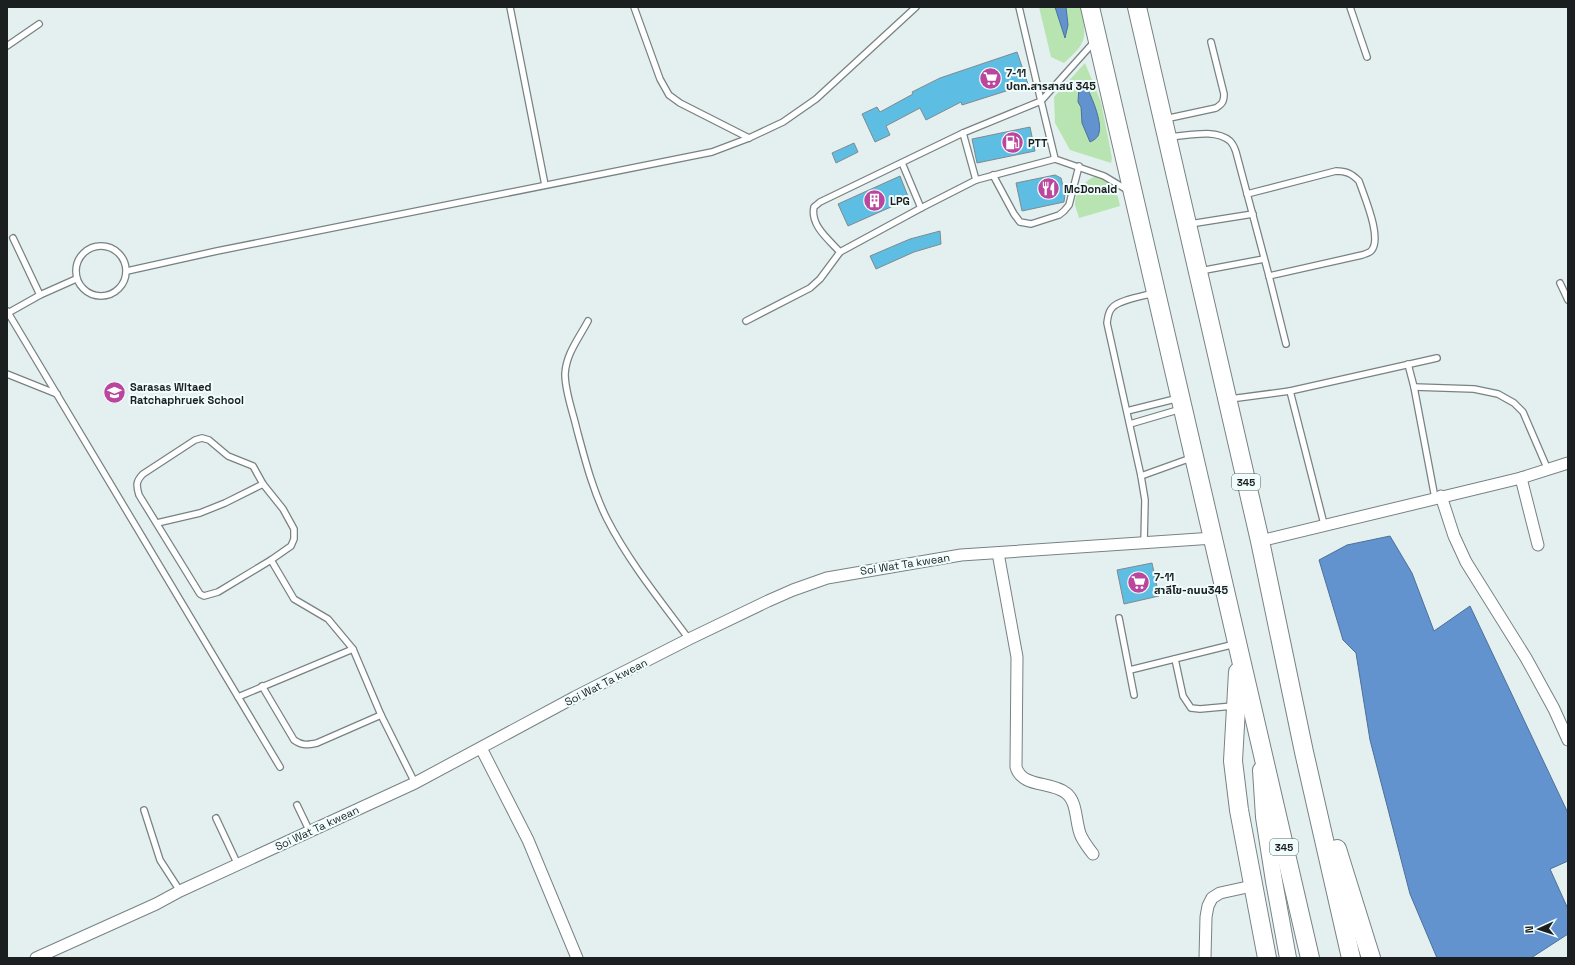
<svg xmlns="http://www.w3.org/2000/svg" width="1575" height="965" font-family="'Space Grotesk','Noto Sans Thai',sans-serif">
	<rect width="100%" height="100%" fill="#e4f0f0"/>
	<g fill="#b8e4b1">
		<path d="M1039,7H1081C1086,38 1089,41 1064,63L1051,57Z"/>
		<polygon points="1085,63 1101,102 1112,158 1111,163 1070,150 1055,123 1054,97"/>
		<path d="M1097,176C1113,184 1117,189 1120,206L1079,218C1078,214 1076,209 1075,205C1075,192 1085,179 1097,176Z"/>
	</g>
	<g fill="#6293cf" stroke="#4d709a">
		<polygon points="1055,7 1066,7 1068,25 1065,38"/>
		<path d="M1079,87L1088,90C1093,100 1102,122 1099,133C1098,138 1094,140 1090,142L1082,123L1081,107L1078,102Z"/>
		<polygon points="1390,536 1412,573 1434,631 1470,606 1568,813 1568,861 1550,869 1568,909 1568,934 1531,958 1437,958 1410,894 1370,740 1356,653 1343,640 1319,560 1347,545"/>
	</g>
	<g fill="#5dbde2" stroke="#808a8e">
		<polygon points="1017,52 1028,84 962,105 961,102 926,120 920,108 886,126 890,135 875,142 862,114 877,107 880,112 913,94 912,92 940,78"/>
		<polygon points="1030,127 1035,151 977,163 972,139"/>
		<polygon points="854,143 858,152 836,163 832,153"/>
		<polygon points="1055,175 1061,178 1065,194 1064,202 1022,211 1016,183"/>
		<polygon points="900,176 909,199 848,226 838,204"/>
		<polygon points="940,231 941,244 914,252 876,269 870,256 910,239"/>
		<polygon points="1152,563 1159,596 1124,604 1117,570"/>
	</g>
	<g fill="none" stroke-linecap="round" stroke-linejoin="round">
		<defs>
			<g id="service">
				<polyline points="510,7 545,185"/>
				<polyline points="634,7 660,79 669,95 680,103 749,138"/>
				<polyline points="1350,7 1367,57"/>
				<polyline points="1094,42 1041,101 1055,159 1104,176 1129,191"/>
				<polyline points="7,46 39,24"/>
				<path d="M1165,119L1216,108C1222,104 1224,102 1224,94L1211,42"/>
				<polyline points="963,133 976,180"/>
				<path d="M1169,137C1187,136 1215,128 1230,141C1233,144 1235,149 1236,152L1269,276L1286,344"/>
				<polyline points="902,163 921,208"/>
				<polyline points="993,175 1014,214 1020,222 1031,224 1059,215 1064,211 1069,205 1079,166"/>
				<path d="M1247,194L1336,171C1347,171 1352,174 1359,181C1364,196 1383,239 1371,251C1369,253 1365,254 1362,255L1269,276"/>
				<polyline points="1190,224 1253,214"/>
				<polyline points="13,238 40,295"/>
				<circle cx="101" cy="271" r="25"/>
				<path d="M840,252C828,239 810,225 814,207L820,202L963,133L1041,101L1019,7"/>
				<polyline points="127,271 217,251 712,152 749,138 783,122 816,99 916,7"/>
				<polyline points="1200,271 1264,259"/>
				<polyline points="1560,283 1568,300"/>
				<polyline points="7,311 280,767"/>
				<polyline points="8,313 40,295 76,279"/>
				<path d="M588,321C579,338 566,354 565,374C565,392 573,412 577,430C585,460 593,491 607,519C629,562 660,600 689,639"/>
				<polyline points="746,321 810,288 820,279 840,252 921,208 976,180 1055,159"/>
				<polyline points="1408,364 1414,387 1435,498"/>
				<polyline points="7,374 57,394"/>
				<polyline points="1414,387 1474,389 1498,394 1514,403 1523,412 1548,470"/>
				<polyline points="1290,391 1324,524"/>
				<polyline points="1230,399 1290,391 1437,358"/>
				<polyline points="1127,411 1179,398"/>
				<polyline points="1130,424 1181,409"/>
				<path d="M202,438L209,440L228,456L253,466L263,484L283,509L294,529V539L291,546L271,560L218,592L204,596L200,594L139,495C136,485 136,481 143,474L195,440Z"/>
				<polyline points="1141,476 1191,458"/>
				<polyline points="157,523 200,513 225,503 263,484"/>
				<path d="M1144,543L1145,500L1141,476L1107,323C1108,317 1108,312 1112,308C1118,300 1144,296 1154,293"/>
				<polyline points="271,560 294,599 328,619 353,649 381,715 415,783"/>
				<polyline points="1119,618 1134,695"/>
				<polyline points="1175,659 1183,696 1191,708 1200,709 1233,706"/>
				<polyline points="1130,670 1235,644"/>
				<path d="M262,686L294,740C302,746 308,745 317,743L381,715"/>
				<polyline points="238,697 353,649"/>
				<polyline points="297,805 310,832"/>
				<polyline points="144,810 160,860 180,891"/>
				<polyline points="216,818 238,865"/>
			</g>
			<g id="minor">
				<polyline points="1521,478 1538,545"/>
				<polyline points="1441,496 1454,536 1466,562 1526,658 1554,709 1568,740"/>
				<polyline points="1260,541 1521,478 1568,463"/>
				<path d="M998,553L1017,657L1016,767C1022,788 1051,781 1066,793C1078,802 1075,823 1081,836C1084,842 1089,849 1093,854"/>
				<polyline points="481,748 528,840 577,958"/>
				<polyline points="36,958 156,904 180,891 415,783 575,697 689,639 768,601 793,590 827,578 961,555 1214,538"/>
				<polyline points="1205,958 1206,917 1208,906 1212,898 1220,893 1252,886"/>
			</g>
			<polyline id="secondary" points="1261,770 1264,817 1274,881 1288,958"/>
			<g id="primary">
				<polyline points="1090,7 1310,958"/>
				<polyline points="1137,7 1260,541 1304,752 1351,958"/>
				<polyline points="1238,672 1233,761 1239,810 1267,958"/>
				<polyline points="1337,849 1371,958"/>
			</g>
		</defs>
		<use href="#service" stroke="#788283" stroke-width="8"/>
		<use href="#minor" stroke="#788283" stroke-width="13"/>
		<use href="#secondary" stroke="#788283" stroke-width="18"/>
		<use href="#primary" stroke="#788283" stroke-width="20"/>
		<use href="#service" stroke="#fff" stroke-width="5.5"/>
		<use href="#minor" stroke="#fff" stroke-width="11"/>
		<use href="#secondary" stroke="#fff" stroke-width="16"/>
		<use href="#primary" stroke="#fff" stroke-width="18"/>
	</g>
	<defs>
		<symbol id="supermarket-disc" viewBox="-11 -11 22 22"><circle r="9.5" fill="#bb469d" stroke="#f1fdfd"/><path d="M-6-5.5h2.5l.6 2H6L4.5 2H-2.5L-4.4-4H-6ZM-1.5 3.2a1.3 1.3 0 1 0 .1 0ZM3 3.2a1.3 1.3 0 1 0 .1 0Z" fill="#fff"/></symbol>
		<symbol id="fuel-disc" viewBox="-11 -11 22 22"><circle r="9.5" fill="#bb469d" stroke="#f1fdfd"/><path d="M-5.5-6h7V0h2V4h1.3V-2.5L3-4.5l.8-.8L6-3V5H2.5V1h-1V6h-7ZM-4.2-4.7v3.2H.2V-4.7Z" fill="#fff"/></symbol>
		<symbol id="restaurant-disc" viewBox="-11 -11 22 22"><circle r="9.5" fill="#bb469d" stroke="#f1fdfd"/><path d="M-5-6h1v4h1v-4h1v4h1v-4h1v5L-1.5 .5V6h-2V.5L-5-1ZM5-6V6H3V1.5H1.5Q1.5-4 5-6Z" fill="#fff"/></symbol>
		<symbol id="building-disc" viewBox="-11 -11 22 22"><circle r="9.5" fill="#bb469d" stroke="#f1fdfd"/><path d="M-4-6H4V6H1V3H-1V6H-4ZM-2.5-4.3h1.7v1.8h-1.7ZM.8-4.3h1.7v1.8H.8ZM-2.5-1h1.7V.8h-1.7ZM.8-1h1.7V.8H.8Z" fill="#fff"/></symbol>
		<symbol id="school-disc" viewBox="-11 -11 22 22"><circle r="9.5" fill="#bb469d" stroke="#f1fdfd"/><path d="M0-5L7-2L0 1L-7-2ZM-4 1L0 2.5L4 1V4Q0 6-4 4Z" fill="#fff"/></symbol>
	</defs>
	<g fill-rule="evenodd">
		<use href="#supermarket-disc" x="978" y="66" width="25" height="25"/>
		<use href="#fuel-disc" x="1000" y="130" width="25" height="25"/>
		<use href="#restaurant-disc" x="1036" y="176" width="25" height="25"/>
		<use href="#building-disc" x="862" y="188" width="25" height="25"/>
		<use href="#school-disc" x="102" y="380" width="25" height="25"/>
		<use href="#supermarket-disc" x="1126" y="570" width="25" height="25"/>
	</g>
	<g text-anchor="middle" stroke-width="4" stroke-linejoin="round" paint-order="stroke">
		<g fill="#f1fdfd" stroke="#5b6262" stroke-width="1">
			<rect x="1232" y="474" width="28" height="16" rx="3"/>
			<rect x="1270" y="839" width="28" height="16" rx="3"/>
		</g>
		<g font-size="10" font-weight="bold" fill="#1b1f1f">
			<text x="1246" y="486">345</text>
			<text x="1284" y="851">345</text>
		</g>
		<g font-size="11" font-weight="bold" fill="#1b1f1f" stroke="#f1fdfd" text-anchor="start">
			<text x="1006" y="77">7-11<tspan x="1006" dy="13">ปตท.สารสาสน์ 345</tspan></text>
			<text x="1028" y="147">PTT</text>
			<text x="1064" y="193">McDonald</text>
			<text x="890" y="205">LPG</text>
			<text x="130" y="391">Sarasas Witaed<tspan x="130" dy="13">Ratchaphruek School</tspan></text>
			<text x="1154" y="581">7-11<tspan x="1154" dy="13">สาลีโข-ถนน345</tspan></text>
		</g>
		<g font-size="11" fill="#1b1f1f" stroke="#f1fdfd">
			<text transform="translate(905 564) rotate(-9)" y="4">Soi Wat Ta kwean</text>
			<text transform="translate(606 682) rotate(-27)" y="4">Soi Wat Ta kwean</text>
			<text transform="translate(317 828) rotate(-25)" y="4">Soi Wat Ta kwean</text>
		</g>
	</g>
	<rect width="1575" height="965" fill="none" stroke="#1b1f1f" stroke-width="16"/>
	<g transform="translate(1539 929) rotate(267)" stroke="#f1fdfd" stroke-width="3" paint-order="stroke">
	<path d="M0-3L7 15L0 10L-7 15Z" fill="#1b1f1f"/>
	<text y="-6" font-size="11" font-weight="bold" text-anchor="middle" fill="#1b1f1f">N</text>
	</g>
</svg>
